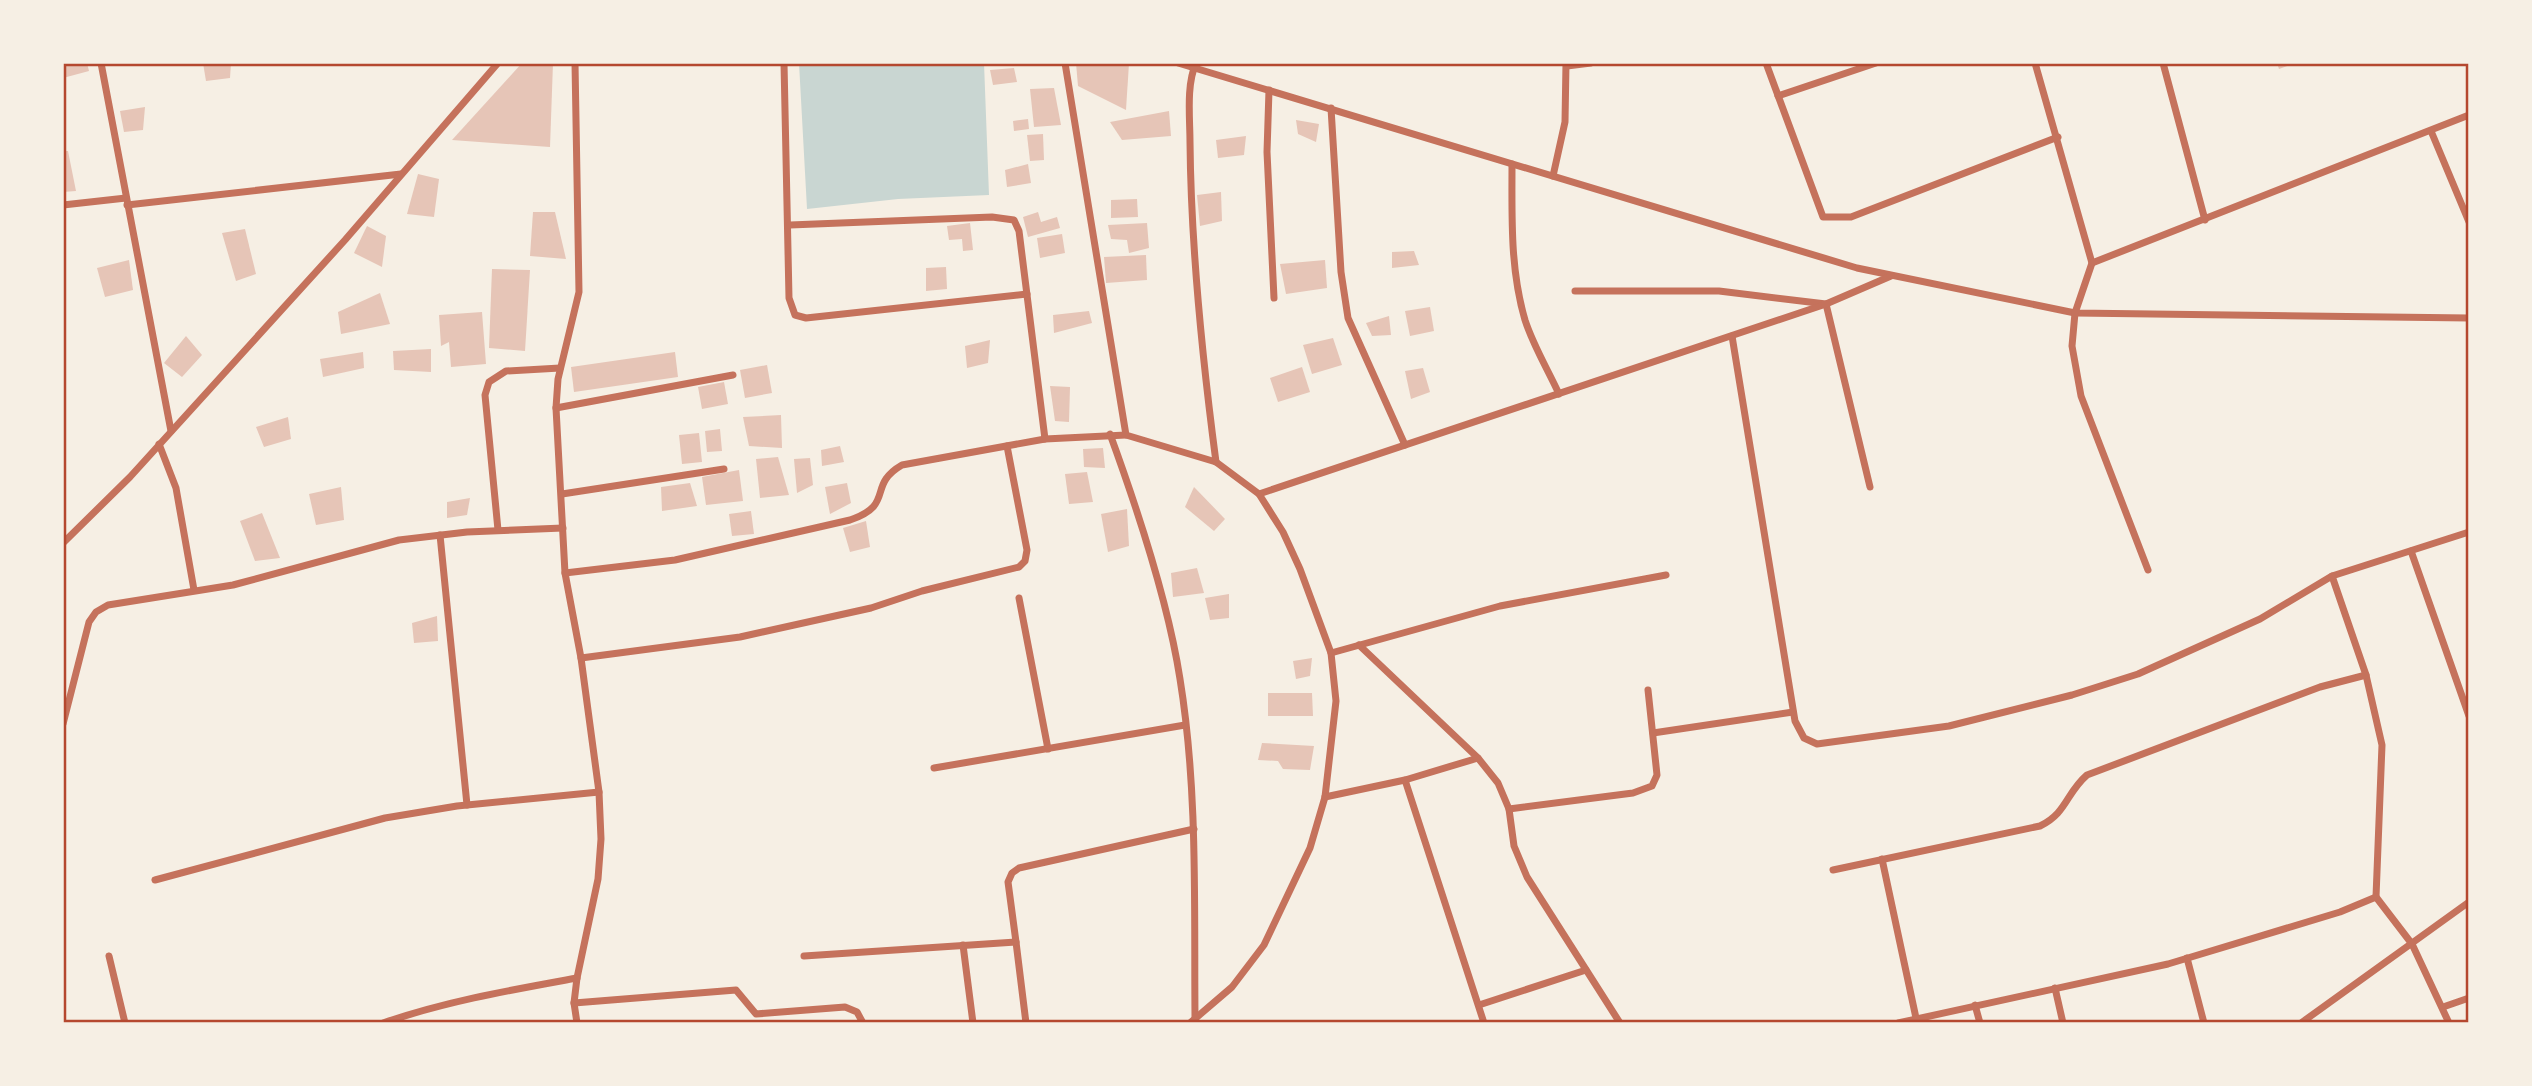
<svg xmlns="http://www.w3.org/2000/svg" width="2532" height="1086" font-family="'Playfair Display',serif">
	<rect width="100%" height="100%" fill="#f6efe4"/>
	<polygon fill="#c9d6d2" points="799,63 984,63 989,195 898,199 807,209"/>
	<g fill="#e6c5b7">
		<polygon points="63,63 87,63 89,71 63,78"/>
		<polygon points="203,63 231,63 230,78 206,81"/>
		<polygon points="522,63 553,63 550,147 452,140"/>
		<polygon points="1076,63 1129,63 1126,110 1078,86"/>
		<polygon points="2277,63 2295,63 2279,69"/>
		<polygon points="1014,68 1017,82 993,85 990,70"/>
		<polygon points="1054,88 1061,125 1034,127 1030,89"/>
		<polygon points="145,107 143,130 124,132 120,111"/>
		<polygon points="1169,111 1171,136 1122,140 1110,122"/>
		<polygon points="1028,119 1029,129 1014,131 1013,121"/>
		<polygon points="1296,120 1319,124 1316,142 1298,134"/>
		<polygon points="1043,134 1044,160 1030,161 1027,135"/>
		<polygon points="1246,136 1244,155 1218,158 1216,140"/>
		<polygon points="63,151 68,151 76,191 63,192"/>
		<polygon points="1028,164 1031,183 1007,187 1005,170"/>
		<polygon points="418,174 439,179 434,217 407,214"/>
		<polygon points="1221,192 1222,221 1200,226 1197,195"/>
		<polygon points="1137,199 1138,217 1111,218 1111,200"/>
		<polygon points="533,212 555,212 566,259 530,256"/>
		<polygon points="1038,212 1041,222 1057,217 1060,228 1028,237 1023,217"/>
		<polygon points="970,223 973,250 963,251 962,239 949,240 947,226"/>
		<polygon points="1147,223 1149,248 1129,253 1127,240 1111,239 1108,225"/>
		<polygon points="367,226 386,236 382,267 354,253"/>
		<polygon points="245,229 256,274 236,281 222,233"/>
		<polygon points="1062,234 1065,253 1040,258 1037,238"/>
		<polygon points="1414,251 1419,265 1392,268 1392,252"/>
		<polygon points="1146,255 1147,280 1106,283 1104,257"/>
		<polygon points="129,260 133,290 105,297 97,268"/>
		<polygon points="1325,260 1327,288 1286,294 1280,264"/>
		<polygon points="946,267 947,289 926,291 926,268"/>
		<polygon points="492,269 530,270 525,351 489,348"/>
		<polygon points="380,293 390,324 341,334 338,312"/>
		<polygon points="1430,307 1434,331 1410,336 1405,311"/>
		<polygon points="1089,311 1092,323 1054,333 1053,315"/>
		<polygon points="482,312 486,364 451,367 449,342 441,346 439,315"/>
		<polygon points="1389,316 1391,335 1372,336 1366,323"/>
		<polygon points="186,336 202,355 182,377 164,363"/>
		<polygon points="1333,338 1342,365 1312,374 1303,345"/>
		<polygon points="990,340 988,363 967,368 965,346"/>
		<polygon points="431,349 431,372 394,370 393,351"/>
		<polygon points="363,352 364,368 323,377 320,359"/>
		<polygon points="675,352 678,377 574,392 571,367"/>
		<polygon points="767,365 772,393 745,398 740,370"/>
		<polygon points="1302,367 1310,392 1278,402 1270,378"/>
		<polygon points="1423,368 1430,392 1411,399 1405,371"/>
		<polygon points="724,382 728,404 702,409 698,387"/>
		<polygon points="1050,386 1070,387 1069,422 1055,421"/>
		<polygon points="781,415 782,448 749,446 743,417"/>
		<polygon points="288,417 291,439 264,447 256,427"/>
		<polygon points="720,429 722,451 707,452 705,431"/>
		<polygon points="699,433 702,462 682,464 679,435"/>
		<polygon points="840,446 844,462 822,466 821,450"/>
		<polygon points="1103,448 1105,468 1084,467 1083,449"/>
		<polygon points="778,457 789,495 760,498 756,459"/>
		<polygon points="810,458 813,485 797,493 794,459"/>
		<polygon points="739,470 743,501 706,505 702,477"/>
		<polygon points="1087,472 1093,502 1069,504 1065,474"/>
		<polygon points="690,483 697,506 662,511 661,487"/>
		<polygon points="847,483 851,503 830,514 825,487"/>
		<polygon points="341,487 344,520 316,525 309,494"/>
		<polygon points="1194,487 1225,519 1214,531 1185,507"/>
		<polygon points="470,498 467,515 447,518 447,502"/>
		<polygon points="1127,509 1129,546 1108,552 1101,514"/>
		<polygon points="751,511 754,534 732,536 729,514"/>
		<polygon points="262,513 280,558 255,561 240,521"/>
		<polygon points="866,521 870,547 850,552 843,528"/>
		<polygon points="1197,568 1204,593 1173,597 1171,573"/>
		<polygon points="1229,594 1229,618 1210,620 1205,598"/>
		<polygon points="437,616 438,641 414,643 412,623"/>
		<polygon points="1312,658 1310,676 1296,679 1293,661"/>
		<polygon points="1268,693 1312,693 1313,716 1268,716"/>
		<polygon points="1262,743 1314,746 1310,770 1283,769 1278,761 1258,760"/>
	</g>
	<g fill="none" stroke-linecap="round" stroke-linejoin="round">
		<g stroke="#c5725c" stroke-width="7">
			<polyline points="101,63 171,431"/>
			<polyline points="575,63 579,292 558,379 556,408 565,573 581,658 599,792 601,839 598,879 577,978 574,1003 577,1023"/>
			<polyline points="784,63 789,298 795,315 806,318 1027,294"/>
			<polyline points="1065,63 1126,435 1216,462 1259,494 1283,532 1300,569 1331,653 1336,701 1325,797 1310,848 1264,945 1232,987 1190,1023"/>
			<polyline points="1178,63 1857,268 2075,313 2469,318"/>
			<path d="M1196,63C1186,85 1190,119 1190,142C1191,250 1202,356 1216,462"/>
			<polyline points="1766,63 1823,217 1851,217 2058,137"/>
			<polyline points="2035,63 2092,263 2075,313 2072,346 2081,396 2148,570"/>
			<polyline points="2163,63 2205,220"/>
			<polyline points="1567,66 1591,63"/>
			<polyline points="1269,90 1267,152 1274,298"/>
			<polyline points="1778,96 1876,63"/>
			<polyline points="1331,108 1341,272 1348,318 1405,445"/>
			<polyline points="2431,131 2469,222"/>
			<path d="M1512,164C1512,217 1510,269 1525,320C1533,345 1548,370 1559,394"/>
			<polyline points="1553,176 1565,122 1566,63"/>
			<polyline points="63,205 126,198"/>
			<polyline points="127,205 401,174"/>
			<polyline points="790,225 992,217 1014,220 1019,231 1045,439"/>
			<polyline points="2092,263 2469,115"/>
			<polyline points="1575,291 1719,291 1826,304 1870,487"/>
			<polyline points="1732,336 1795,721 1804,738 1817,744 1949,726 2072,695 2138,674 2260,619 2332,576 2469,532"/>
			<polyline points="556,408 733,375"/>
			<path d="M1110,434C1137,508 1168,601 1180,679C1198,790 1194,904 1195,1017"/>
			<polyline points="159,444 176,488 194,590"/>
			<polyline points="562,494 724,469"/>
			<polyline points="1259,494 1826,304 1891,276"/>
			<polyline points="498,530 485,395 489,382 506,371 560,368"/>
			<polyline points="440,535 467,805"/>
			<polyline points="63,543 130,477 345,240 498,63"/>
			<polyline points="2411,551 2469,716"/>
			<path d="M565,573L675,560L850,520C896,504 866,486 902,465L1045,439L1126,435"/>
			<polyline points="2332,576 2366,675 2382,745 2376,897"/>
			<polyline points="1019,598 1048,749"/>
			<polyline points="1359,645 1478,758 1498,783 1509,809 1514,846 1527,877 1620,1023"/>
			<polyline points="1331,653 1500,606 1666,575"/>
			<polyline points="581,658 740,637 871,608 922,591 1019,567 1025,561 1027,550 1007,446"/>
			<polyline points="63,724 89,622 96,612 108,605 233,585 399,540 467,532 563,528"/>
			<polyline points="1653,733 1793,712"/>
			<polyline points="934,768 1185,725"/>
			<polyline points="1405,780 1484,1023"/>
			<polyline points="1325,797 1405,780 1478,758"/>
			<polyline points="1509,809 1633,793 1652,786 1657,775 1648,690"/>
			<polyline points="1882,859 1916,1018"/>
			<path d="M1833,870L2040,826C2067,813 2066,793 2087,775L2320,687L2366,675"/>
			<polyline points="155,880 385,818 457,806 599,792"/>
			<polyline points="1016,942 1026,1023"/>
			<polyline points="963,945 973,1023"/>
			<polyline points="109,956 125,1023"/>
			<polyline points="804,956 1016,942 1008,882 1012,873 1019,868 1194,829"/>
			<polyline points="2187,958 2204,1023"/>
			<polyline points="2055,988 2063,1023"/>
			<polyline points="574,1003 736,990 756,1014 845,1007 857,1012 863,1023"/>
			<polyline points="1479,1005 1586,970"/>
			<polyline points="1975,1005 1980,1023"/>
			<polyline points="2443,1007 2469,998"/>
			<path d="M383,1023C447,1001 511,990 577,978"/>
			<polyline points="1898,1023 2168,964 2340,912 2376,897 2412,944 2449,1023"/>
			<polyline points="2301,1023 2469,902"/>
		</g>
	</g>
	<rect width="2532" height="1086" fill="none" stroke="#f6efe4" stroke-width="130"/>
	<rect x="65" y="65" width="2402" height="956" fill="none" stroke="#b5482f" stroke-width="2.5"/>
</svg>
